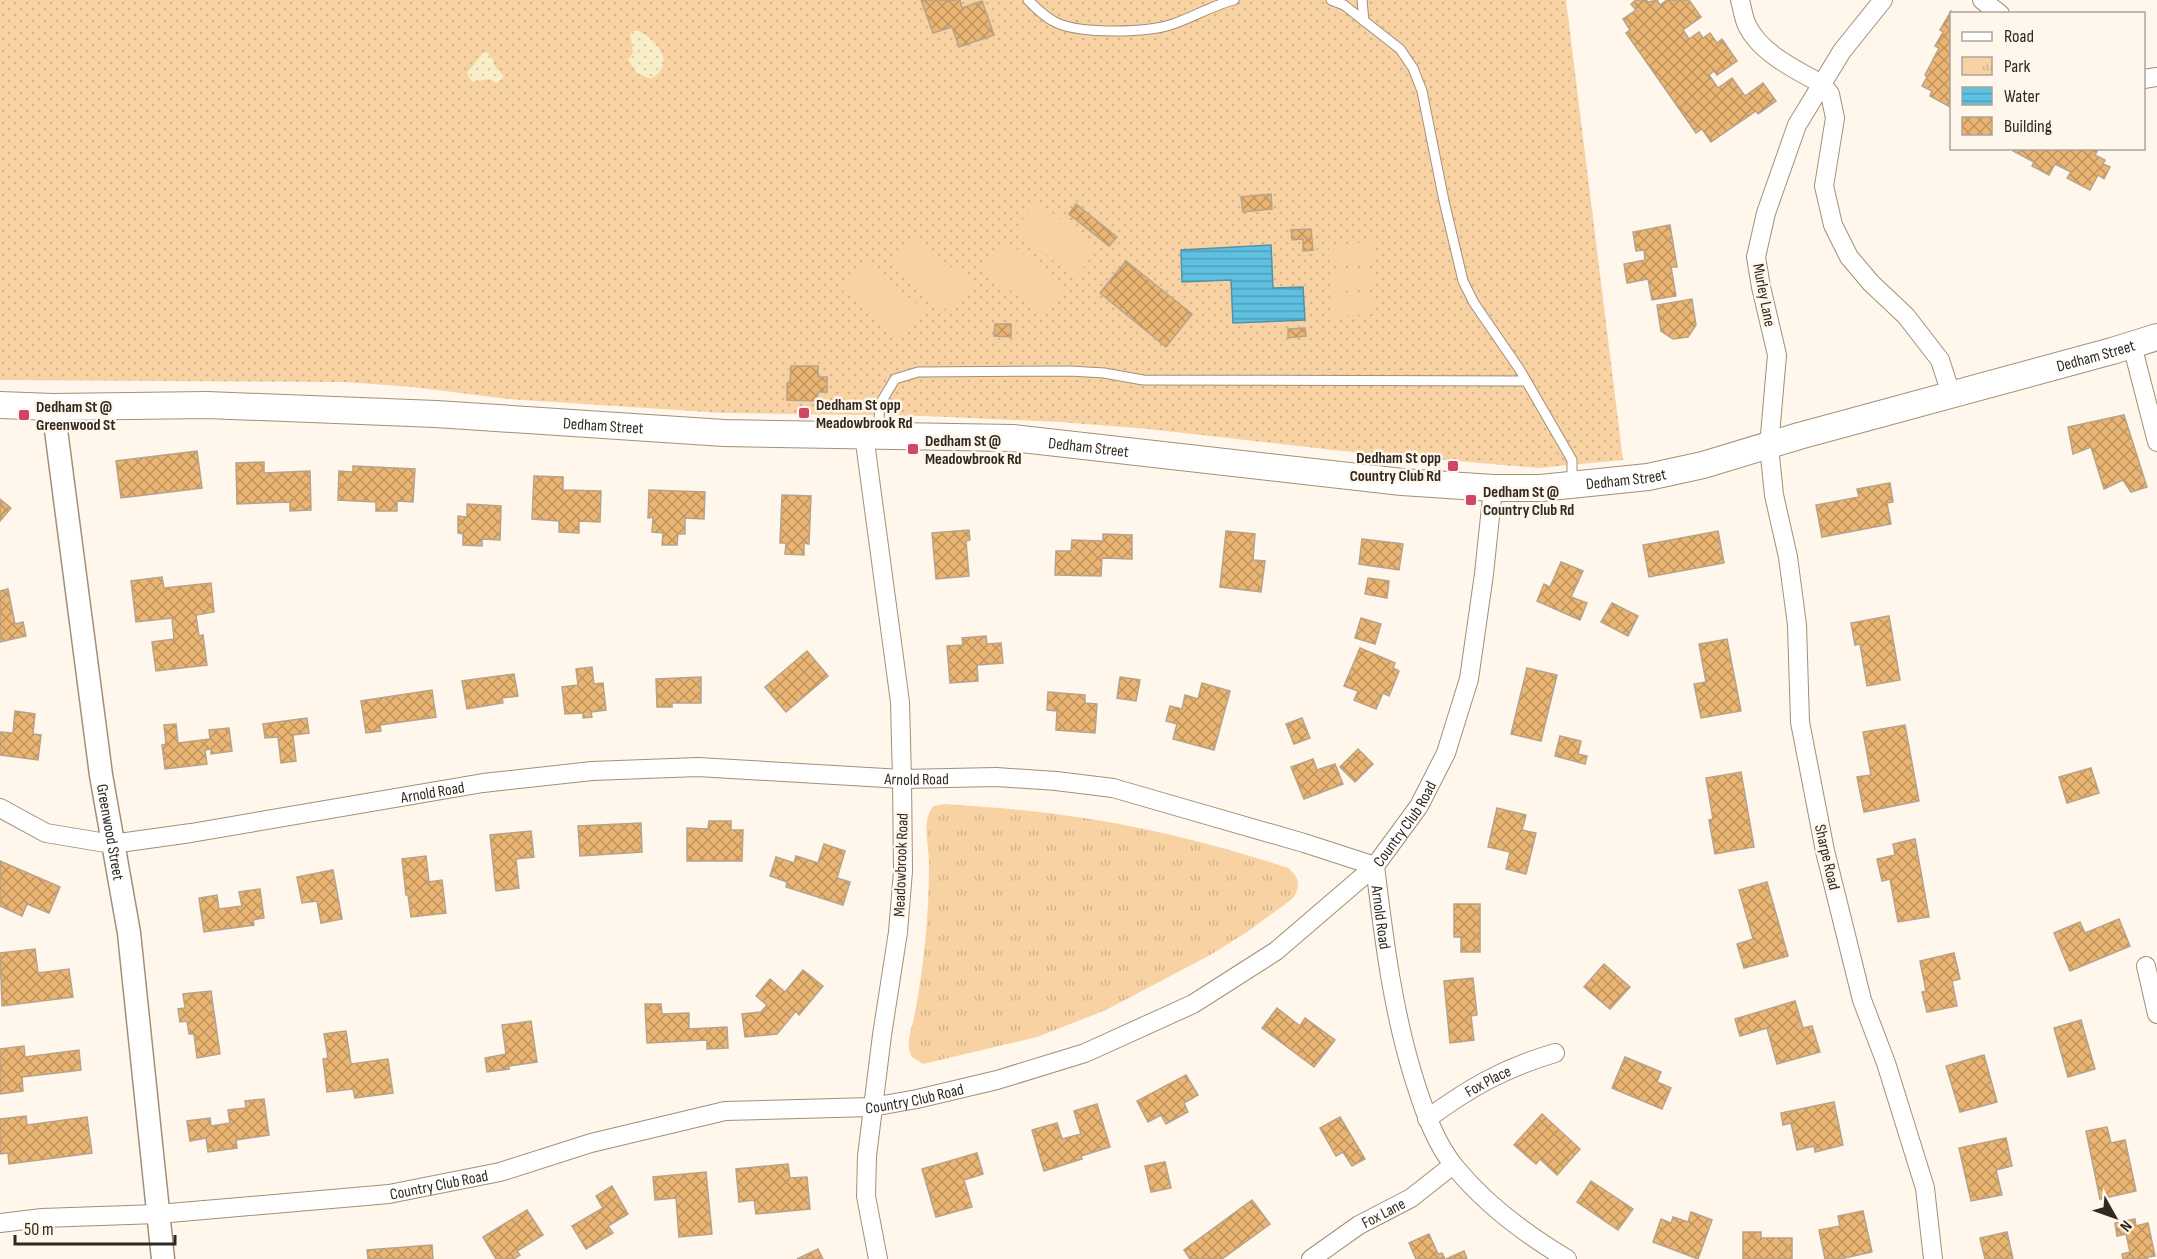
<svg xmlns="http://www.w3.org/2000/svg" width="2157" height="1259" font-family="'Sofia Sans Condensed',sans-serif">
	<defs>
		<pattern id="grass-dots" width="8" height="8" patternUnits="userSpaceOnUse" patternTransform="scale(1.5)"><rect width="8" height="8" fill="#f8d2a3"/><path d="M2 2h.1M6 6h.1" fill="none" stroke="#d5b48c" stroke-width="1.8" stroke-linecap="round"/></pattern>
		<pattern id="sand-dots" width="8" height="8" patternUnits="userSpaceOnUse" patternTransform="scale(1.5)"><rect width="8" height="8" fill="#f8eec8"/><path d="M2 2h.1M6 6h.1" fill="none" stroke="#d5ccac" stroke-width="1.8" stroke-linecap="round"/></pattern>
		<pattern id="park-tufts" width="24" height="20" patternUnits="userSpaceOnUse" patternTransform="scale(1.5)"><rect width="24" height="20" fill="#f8d2a3"/><path d="M3 7l-1-3M5 7V3M7 7l1-3M15 17l-1-3M17 17v-4M19 17l1-3" fill="none" stroke="#d5b48c"/></pattern>
		<pattern id="water-rules" width="6" height="5" patternUnits="userSpaceOnUse" patternTransform="scale(1.5)"><rect width="6" height="5" fill="#5fc1e2"/><path d="M0 2.5h6" fill="none" stroke="#4f9db7"/></pattern>
		<pattern id="building-cross-hatch" width="8" height="8" patternUnits="userSpaceOnUse" patternTransform="scale(1.5)"><rect width="8" height="8" fill="#eab573"/><path d="M0 0l8 8M0 8l8-8" fill="none" stroke="#be935e"/></pattern>
	</defs>
	<rect width="100%" height="100%" fill="#fff6ec"/>
	<polygon fill="url(#grass-dots)" points="0,0 1566,0 1623,460 1538,468 1342,451 1149,429 1060,422 925,416 723,413 508,399 413,387 344,382 0,380"/>
	<g fill="url(#sand-dots)">
		<path d="M637,30C656,39 678,63 651,79L637,73L628,60L633,53L630,33Z"/>
		<polygon points="486,52 492,58 496,68 503,75 503,78 497,83 489,79 472,82 467,73 482,54"/>
	</g>
	<path fill="url(#park-tufts)" d="M944,804C984,807 1023,809 1062,815C1139,825 1215,844 1288,868C1300,877 1301,888 1292,899L1247,932L1212,954L1106,1010L1037,1037L923,1064L912,1057C905,1044 911,1032 914,1018C924,967 929,915 929,863C929,846 921,818 934,806Z"/>
	<g fill="#f8d2a3">
		<polygon points="1038,201 1097,250 1074,278 1015,229"/>
		<polygon points="914,237 973,285 950,313 891,265"/>
		<polygon points="1007,241 1066,289 1043,317 984,269"/>
		<polygon points="1372,242 1373,262 1330,265 1329,245"/>
		<polygon points="864,261 923,309 900,337 841,289"/>
		<polygon points="1373,269 1374,289 1331,292 1330,271"/>
		<polygon points="1375,293 1376,314 1333,316 1332,296"/>
	</g>
	<polygon fill="url(#water-rules)" stroke="#5193a8" stroke-width="1.5" points="1271,245 1273,288 1303,287 1305,320 1233,323 1231,280 1182,282 1181,250"/>
	<g fill="url(#building-cross-hatch)" stroke="#b7a38b" stroke-width="1.5">
		<polygon points="921,0 960,0 962,8 982,1 994,35 959,47 952,27 933,33"/>
		<polygon points="1636,0 1646,0 1648,2 1657,0 1660,5 1667,0 1689,0 1701,17 1683,30 1689,39 1699,32 1703,38 1710,33 1717,43 1722,39 1737,61 1717,75 1714,71 1709,75 1718,88 1732,78 1745,96 1763,83 1776,101 1758,114 1756,111 1711,142 1702,129 1696,133 1626,33 1630,30 1623,19 1636,10 1631,4"/>
		<polygon points="1951,11 1955,14 1952,14 1952,108 1930,96 1932,91 1922,86 1927,77 1925,75 1939,48 1935,46 1943,32 1940,30"/>
		<polygon points="2014,148 2099,148 2095,155 2105,160 2103,164 2110,167 2104,179 2098,175 2090,190 2067,178 2071,172 2055,164 2049,175 2032,166 2034,162 2013,151"/>
		<polygon points="1271,194 1272,209 1243,212 1241,197"/>
		<polygon points="1076,204 1117,237 1109,246 1069,214"/>
		<polygon points="1670,225 1677,267 1671,267 1676,296 1652,300 1648,279 1627,283 1624,264 1645,260 1644,250 1636,251 1633,232"/>
		<polygon points="1311,229 1313,250 1303,251 1303,239 1292,240 1291,230"/>
		<polygon points="1126,261 1192,314 1166,347 1100,293"/>
		<polygon points="1692,299 1696,325 1688,337 1673,339 1661,331 1657,305"/>
		<polygon points="995,324 1011,324 1011,337 994,336"/>
		<polygon points="1305,328 1306,336 1288,338 1288,329"/>
		<polygon points="791,366 818,366 818,377 827,377 827,392 818,392 817,401 787,400 787,383 790,383"/>
		<polygon points="2124,415 2147,487 2131,492 2123,480 2104,489 2091,447 2073,454 2068,427"/>
		<polygon points="197,451 202,488 121,498 116,461"/>
		<polygon points="264,462 264,473 310,471 311,510 290,511 290,502 237,504 236,463"/>
		<polygon points="353,466 415,469 413,502 397,501 397,511 376,511 376,502 338,500 339,471 353,472"/>
		<polygon points="534,476 563,477 563,490 601,491 600,522 579,521 579,533 559,532 559,521 532,519"/>
		<polygon points="1890,483 1893,502 1887,503 1891,524 1822,537 1816,505 1859,497 1857,489"/>
		<polygon points="649,490 705,492 704,519 685,518 685,534 678,534 677,545 662,545 663,533 652,532 653,517 648,518"/>
		<polygon points="782,495 811,496 809,544 804,543 804,555 785,554 786,543 780,543"/>
		<polygon points="0,499 11,508 0,521"/>
		<polygon points="467,504 501,506 500,540 482,539 482,546 463,545 463,534 458,533 458,516 467,517"/>
		<polygon points="969,530 970,540 966,541 969,576 936,579 932,533"/>
		<polygon points="1226,531 1255,534 1253,560 1265,561 1261,592 1220,587"/>
		<polygon points="1718,531 1724,563 1649,577 1643,545"/>
		<polygon points="1103,534 1132,535 1132,559 1102,558 1101,576 1055,575 1056,551 1071,551 1072,540 1103,541"/>
		<polygon points="1362,539 1403,544 1399,570 1359,564"/>
		<polygon points="1561,562 1583,571 1571,597 1587,603 1580,620 1537,601 1544,584 1550,587"/>
		<polygon points="162,577 164,588 211,583 214,612 196,615 199,636 203,635 207,665 156,671 152,642 174,639 172,618 136,622 131,581"/>
		<polygon points="1368,578 1389,581 1387,598 1365,594"/>
		<polygon points="8,589 15,624 23,622 26,636 0,642 0,591"/>
		<polygon points="1612,603 1638,616 1628,636 1601,622"/>
		<polygon points="1889,616 1900,680 1867,686 1860,644 1855,645 1851,623"/>
		<polygon points="1361,618 1381,624 1375,644 1355,638"/>
		<polygon points="986,636 987,644 1001,643 1003,663 977,665 978,681 950,683 947,646 963,645 962,638"/>
		<polygon points="1727,639 1741,711 1701,718 1694,684 1706,682 1699,644"/>
		<polygon points="1360,648 1395,663 1393,668 1399,671 1389,696 1383,693 1376,709 1354,700 1358,691 1344,686"/>
		<polygon points="807,651 828,676 786,712 765,687"/>
		<polygon points="592,667 594,684 603,683 606,710 591,712 592,717 583,718 583,713 565,714 562,687 578,685 576,669"/>
		<polygon points="1527,668 1557,675 1541,741 1511,734"/>
		<polygon points="514,674 518,696 502,698 503,703 467,709 462,681"/>
		<polygon points="701,677 701,703 672,703 672,707 657,707 656,679"/>
		<polygon points="1120,677 1140,680 1136,701 1117,698"/>
		<polygon points="1202,683 1230,691 1214,750 1173,739 1177,724 1166,721 1170,706 1182,709 1185,695 1198,699"/>
		<polygon points="432,690 436,717 380,725 381,731 366,733 361,701"/>
		<polygon points="1048,692 1085,695 1085,703 1097,704 1095,733 1056,730 1057,711 1047,710"/>
		<polygon points="15,711 35,714 33,734 41,735 38,760 0,755 0,732 13,733"/>
		<polygon points="307,718 309,733 293,735 296,761 281,763 278,737 265,738 263,724"/>
		<polygon points="1302,718 1310,738 1294,744 1286,724"/>
		<polygon points="176,724 178,743 210,739 209,730 229,728 232,751 211,754 211,749 205,750 207,764 165,769 162,745 166,744 164,725"/>
		<polygon points="1905,725 1919,801 1864,812 1857,777 1871,775 1863,732"/>
		<polygon points="1560,736 1581,741 1578,754 1587,756 1585,764 1555,756"/>
		<polygon points="1358,749 1373,764 1355,782 1340,767"/>
		<polygon points="1313,759 1317,770 1335,764 1343,784 1304,799 1291,767"/>
		<polygon points="2091,768 2099,793 2067,803 2059,777"/>
		<polygon points="1741,772 1754,847 1715,854 1709,820 1713,819 1706,778"/>
		<polygon points="1497,808 1526,815 1522,830 1536,833 1526,874 1506,869 1510,852 1488,847"/>
		<polygon points="709,821 731,821 731,830 743,830 742,861 687,861 687,828 708,829"/>
		<polygon points="641,823 642,852 580,856 578,826"/>
		<polygon points="531,831 534,857 516,859 519,888 496,891 490,835"/>
		<polygon points="1915,839 1929,917 1898,922 1890,879 1882,881 1877,859 1895,855 1893,844"/>
		<polygon points="824,844 845,851 837,878 850,882 843,905 786,887 787,882 770,876 776,857 794,863 796,856 818,863"/>
		<polygon points="426,856 429,882 442,880 446,913 411,917 408,895 406,895 402,859"/>
		<polygon points="0,861 60,887 49,913 27,904 22,916 0,906"/>
		<polygon points="333,870 342,919 321,923 317,901 302,903 297,877"/>
		<polygon points="1767,882 1788,956 1744,968 1737,944 1753,939 1739,890"/>
		<polygon points="260,889 264,918 253,920 254,925 204,932 199,898 217,895 219,909 242,906 239,892"/>
		<polygon points="1454,904 1480,904 1480,952 1461,952 1461,937 1454,937"/>
		<polygon points="2119,919 2130,946 2070,971 2054,933 2080,922 2085,933"/>
		<polygon points="35,949 38,973 69,969 73,997 2,1006 0,953"/>
		<polygon points="1954,953 1960,979 1952,981 1957,1006 1927,1012 1922,992 1926,991 1920,961"/>
		<polygon points="1604,964 1630,987 1610,1009 1584,987"/>
		<polygon points="803,970 823,986 799,1015 796,1011 777,1034 745,1037 742,1014 761,1012 767,1005 756,996 770,979 785,992"/>
		<polygon points="1473,978 1477,1015 1471,1016 1474,1040 1450,1043 1444,981"/>
		<polygon points="211,991 220,1054 197,1058 194,1034 189,1034 187,1021 180,1022 178,1009 185,1008 183,994"/>
		<polygon points="1795,1001 1803,1028 1812,1026 1820,1052 1777,1064 1767,1028 1740,1036 1735,1019"/>
		<polygon points="645,1004 661,1004 662,1014 689,1013 689,1029 727,1027 728,1048 707,1049 707,1040 647,1043"/>
		<polygon points="1277,1008 1300,1026 1305,1018 1335,1040 1314,1067 1262,1028"/>
		<polygon points="2081,1020 2095,1069 2068,1077 2054,1028"/>
		<polygon points="531,1021 537,1062 509,1066 509,1069 487,1072 485,1058 506,1054 502,1025"/>
		<polygon points="346,1031 351,1064 388,1059 393,1093 355,1098 353,1089 327,1092 323,1059 328,1058 324,1034"/>
		<polygon points="24,1046 25,1057 79,1050 81,1070 22,1077 23,1091 0,1094 0,1049"/>
		<polygon points="1984,1055 1997,1102 1960,1112 1946,1066"/>
		<polygon points="1625,1057 1661,1072 1657,1082 1671,1088 1662,1109 1612,1088"/>
		<polygon points="1186,1075 1198,1095 1184,1103 1188,1112 1166,1124 1161,1115 1148,1122 1137,1101"/>
		<polygon points="264,1099 269,1135 236,1140 237,1148 208,1152 206,1138 190,1141 187,1121 210,1118 211,1126 230,1123 228,1110 246,1108 245,1101"/>
		<polygon points="1834,1102 1843,1145 1815,1152 1814,1146 1797,1150 1791,1123 1783,1125 1781,1113"/>
		<polygon points="1097,1104 1110,1147 1081,1156 1082,1159 1044,1171 1032,1130 1057,1123 1062,1139 1081,1134 1074,1111"/>
		<polygon points="1542,1114 1580,1149 1557,1175 1540,1159 1536,1164 1514,1145"/>
		<polygon points="26,1116 27,1125 87,1117 92,1153 9,1164 8,1153 0,1154 0,1119"/>
		<polygon points="1340,1117 1365,1159 1352,1166 1343,1152 1336,1156 1320,1128"/>
		<polygon points="2107,1127 2111,1143 2125,1140 2136,1191 2100,1199 2086,1131"/>
		<polygon points="2006,1138 2012,1166 1996,1170 2002,1195 1971,1201 1959,1148"/>
		<polygon points="977,1153 983,1174 964,1180 972,1207 936,1217 922,1169"/>
		<polygon points="1165,1162 1171,1188 1151,1192 1145,1166"/>
		<polygon points="788,1164 790,1178 807,1177 810,1209 756,1214 754,1200 739,1202 736,1169"/>
		<polygon points="706,1172 712,1234 679,1237 676,1198 655,1200 653,1177"/>
		<polygon points="1591,1181 1633,1209 1618,1230 1577,1202"/>
		<polygon points="612,1186 628,1214 608,1226 613,1233 586,1249 572,1226 603,1208 596,1196"/>
		<polygon points="1252,1200 1270,1224 1222,1259 1190,1259 1184,1250"/>
		<polygon points="527,1210 543,1235 517,1251 520,1255 514,1259 496,1259 483,1237"/>
		<polygon points="1863,1211 1872,1252 1840,1259 1825,1259 1819,1230 1840,1226 1838,1216"/>
		<polygon points="1691,1212 1712,1220 1698,1259 1653,1242 1661,1219 1671,1223 1673,1217 1688,1222"/>
		<polygon points="2135,1219 2136,1226 2148,1223 2155,1256 2147,1257 2148,1259 2123,1259 2122,1254 2130,1252 2126,1234 2117,1236 2115,1223"/>
		<polygon points="1743,1232 1761,1232 1761,1238 1792,1238 1792,1259 1743,1259"/>
		<polygon points="2007,1232 2013,1259 1985,1259 1980,1238"/>
		<polygon points="1429,1234 1438,1254 1442,1253 1445,1259 1416,1259 1409,1243"/>
		<polygon points="432,1245 433,1259 368,1259 367,1250"/>
		<polygon points="818,1249 823,1259 797,1259"/>
		<polygon points="1464,1251 1467,1259 1446,1259"/>
	</g>
	<g fill="none" stroke-linecap="round" stroke-linejoin="round">
		<defs>
			<g id="service">
				<path d="M1028,0C1037,9 1046,18 1057,23C1082,34 1147,33 1173,24C1194,17 1213,5 1234,0"/>
				<polyline points="1331,0 1344,5 1400,49 1413,68 1422,91 1444,201 1463,281 1474,303 1520,370 1572,460 1572,482"/>
				<polyline points="1362,0 1364,21"/>
				<polyline points="878,434 880,404 895,379 918,372 1070,371 1104,373 1143,380 1525,381"/>
			</g>
			<g id="minor">
				<path d="M1740,0C1742,7 1743,15 1746,23C1758,52 1796,70 1822,84L1842,51L1883,0"/>
				<polyline points="1982,0 2000,14"/>
				<polyline points="2144,79 2157,77"/>
				<polyline points="2132,345 2157,442"/>
				<polyline points="864,435 900,702 902,779 903,871 898,932 882,1035 867,1156 866,1196 878,1259"/>
				<path id="s1" d="M0,808L46,833L112,844L191,833L483,783L592,771L698,767L902,779L996,777L1056,781L1113,788L1304,843L1375,866C1384,940 1393,1014 1416,1085C1425,1113 1436,1144 1455,1167C1486,1205 1525,1234 1567,1259"/>
				<polyline points="2146,966 2157,1014"/>
				<path id="s2" d="M1427,1119C1469,1088 1504,1068 1555,1053"/>
				<path id="s3" d="M0,1223L42,1218L158,1214L389,1194L500,1172L591,1143L725,1111L872,1107L917,1099L997,1080L1085,1053L1193,1004L1276,951L1375,866L1419,806L1446,753L1469,679L1484,574L1493,488"/>
				<path id="s4" d="M1311,1259L1359,1225L1411,1198L1453,1165"/>
				<polyline points="1933,1259 1925,1188 1886,1063 1862,1000 1825,851 1800,722 1797,625 1788,557 1774,495 1769,446 1777,355 1761,287 1756,257 1766,213 1797,125 1822,84 1830,94 1835,118 1824,186 1833,225 1849,257 1871,283 1906,316 1940,360 1951,394"/>
			</g>
			<g id="tertiary">
				<path id="s5" d="M53,407L101,775L129,933L163,1259"/>
			</g>
			<g id="secondary">
				<path id="s6" d="M0,405L53,407L207,405L436,414L724,433L1013,438L1402,482L1493,488H1541L1648,477L1703,465L1799,436L2112,351L2157,337"/>
			</g>
		</defs>
		<use href="#service" stroke="#a38f78" stroke-width="11"/>
		<use href="#minor" stroke="#a38f78" stroke-width="20"/>
		<use href="#tertiary" stroke="#a38f78" stroke-width="25"/>
		<use href="#secondary" stroke="#a38f78" stroke-width="28"/>
		<use href="#service" stroke="#fff" stroke-width="9"/>
		<use href="#minor" stroke="#fff" stroke-width="18"/>
		<use href="#tertiary" stroke="#fff" stroke-width="22"/>
		<use href="#secondary" stroke="#fff" stroke-width="26"/>
	</g>
	<g fill="#d34469" stroke="#fff6ec" stroke-width="2">
		<rect x="798" y="407" width="12" height="12" rx="3"/>
		<rect x="18" y="409" width="12" height="12" rx="3"/>
		<rect x="907" y="443" width="12" height="12" rx="3"/>
		<rect x="1447" y="460" width="12" height="12" rx="3"/>
		<rect x="1465" y="494" width="12" height="12" rx="3"/>
	</g>
	<g text-anchor="middle" stroke-width="5" stroke-linejoin="round" paint-order="stroke">
		<g font-size="16" fill="#312920" stroke="#fff6ec">
			<text transform="translate(1765 295) rotate(79)" y="6">Murley Lane</text>
			<text dy="6" stroke="none"><textPath href="#s6" startOffset="2116">Dedham Street</textPath></text>
			<text dy="6" stroke="none"><textPath href="#s6" startOffset="604">Dedham Street</textPath></text>
			<text dy="6" stroke="none"><textPath href="#s6" startOffset="1090">Dedham Street</textPath></text>
			<text dy="6" stroke="none"><textPath href="#s6" startOffset="1630">Dedham Street</textPath></text>
			<text dy="6" stroke="none"><textPath href="#s1" startOffset="930">Arnold Road</textPath></text>
			<text dy="6" stroke="none"><textPath href="#s1" startOffset="444">Arnold Road</textPath></text>
			<text dy="6" stroke="none"><textPath href="#s3" startOffset="1503">Country Club Road</textPath></text>
			<text dy="6" stroke="none"><textPath href="#s5" startOffset="429">Greenwood Street</textPath></text>
			<text transform="translate(1828 857) rotate(77)" y="6">Sharpe Road</text>
			<text transform="translate(900 865) rotate(-88)" y="6">Meadowbrook Road</text>
			<text dy="6" stroke="none"><textPath href="#s1" startOffset="1452">Arnold Road</textPath></text>
			<text dy="6" stroke="none"><textPath href="#s2" startOffset="72">Fox Place</textPath></text>
			<text dy="6" stroke="none"><textPath href="#s3" startOffset="927">Country Club Road</textPath></text>
			<text dy="6" stroke="none"><textPath href="#s3" startOffset="441">Country Club Road</textPath></text>
			<text dy="6" stroke="none"><textPath href="#s4" startOffset="86">Fox Lane</textPath></text>
		</g>
		<g font-size="16" font-weight="bold" fill="#312920" stroke="#fff6ec" text-anchor="start">
			<text x="816" y="410">Dedham St opp<tspan x="816" dy="18">Meadowbrook Rd</tspan></text>
			<text x="36" y="412">Dedham St @<tspan x="36" dy="18">Greenwood St</tspan></text>
			<text x="925" y="446">Dedham St @<tspan x="925" dy="18">Meadowbrook Rd</tspan></text>
			<text x="1441" y="463" text-anchor="end">Dedham St opp<tspan x="1441" dy="18">Country Club Rd</tspan></text>
			<text x="1483" y="497">Dedham St @<tspan x="1483" dy="18">Country Club Rd</tspan></text>
		</g>
	</g>
	<rect x="1950" y="12" width="195" height="138" fill="#fff6ec" stroke="#ada49a" stroke-width="1.5"/>
	<rect x="1962" y="32" width="30" height="9" fill="#ffffff" stroke="#ada49a" stroke-width="1.5"/>
	<text x="2004" y="42" font-size="18" fill="#312920">Road</text>
	<rect x="1962" y="57" width="30" height="18" fill="url(#park-tufts)" stroke="#ada49a" stroke-width="1.5"/>
	<text x="2004" y="72" font-size="18" fill="#312920">Park</text>
	<rect x="1962" y="87" width="30" height="18" fill="url(#water-rules)" stroke="#ada49a" stroke-width="1.5"/>
	<text x="2004" y="102" font-size="18" fill="#312920">Water</text>
	<rect x="1962" y="117" width="30" height="18" fill="url(#building-cross-hatch)" stroke="#ada49a" stroke-width="1.5"/>
	<text x="2004" y="132" font-size="18" fill="#312920">Building</text>
	<g transform="translate(2115 1217) rotate(130)" stroke="#fff6ec" stroke-width="4.5" paint-order="stroke">
	<path d="M0-4.5L10 22L0 15L-10 22Z" fill="#312920"/>
	<text y="-9" font-size="16" font-weight="bold" text-anchor="middle" fill="#312920">N</text>
	</g>
	<path d="M15 1235v9h160v-9" fill="none" stroke="#312920" stroke-width="3"/>
	<text x="24" y="1235" font-size="18" fill="#312920" stroke="#fff6ec" stroke-width="4.5" paint-order="stroke">50 m</text>
</svg>
